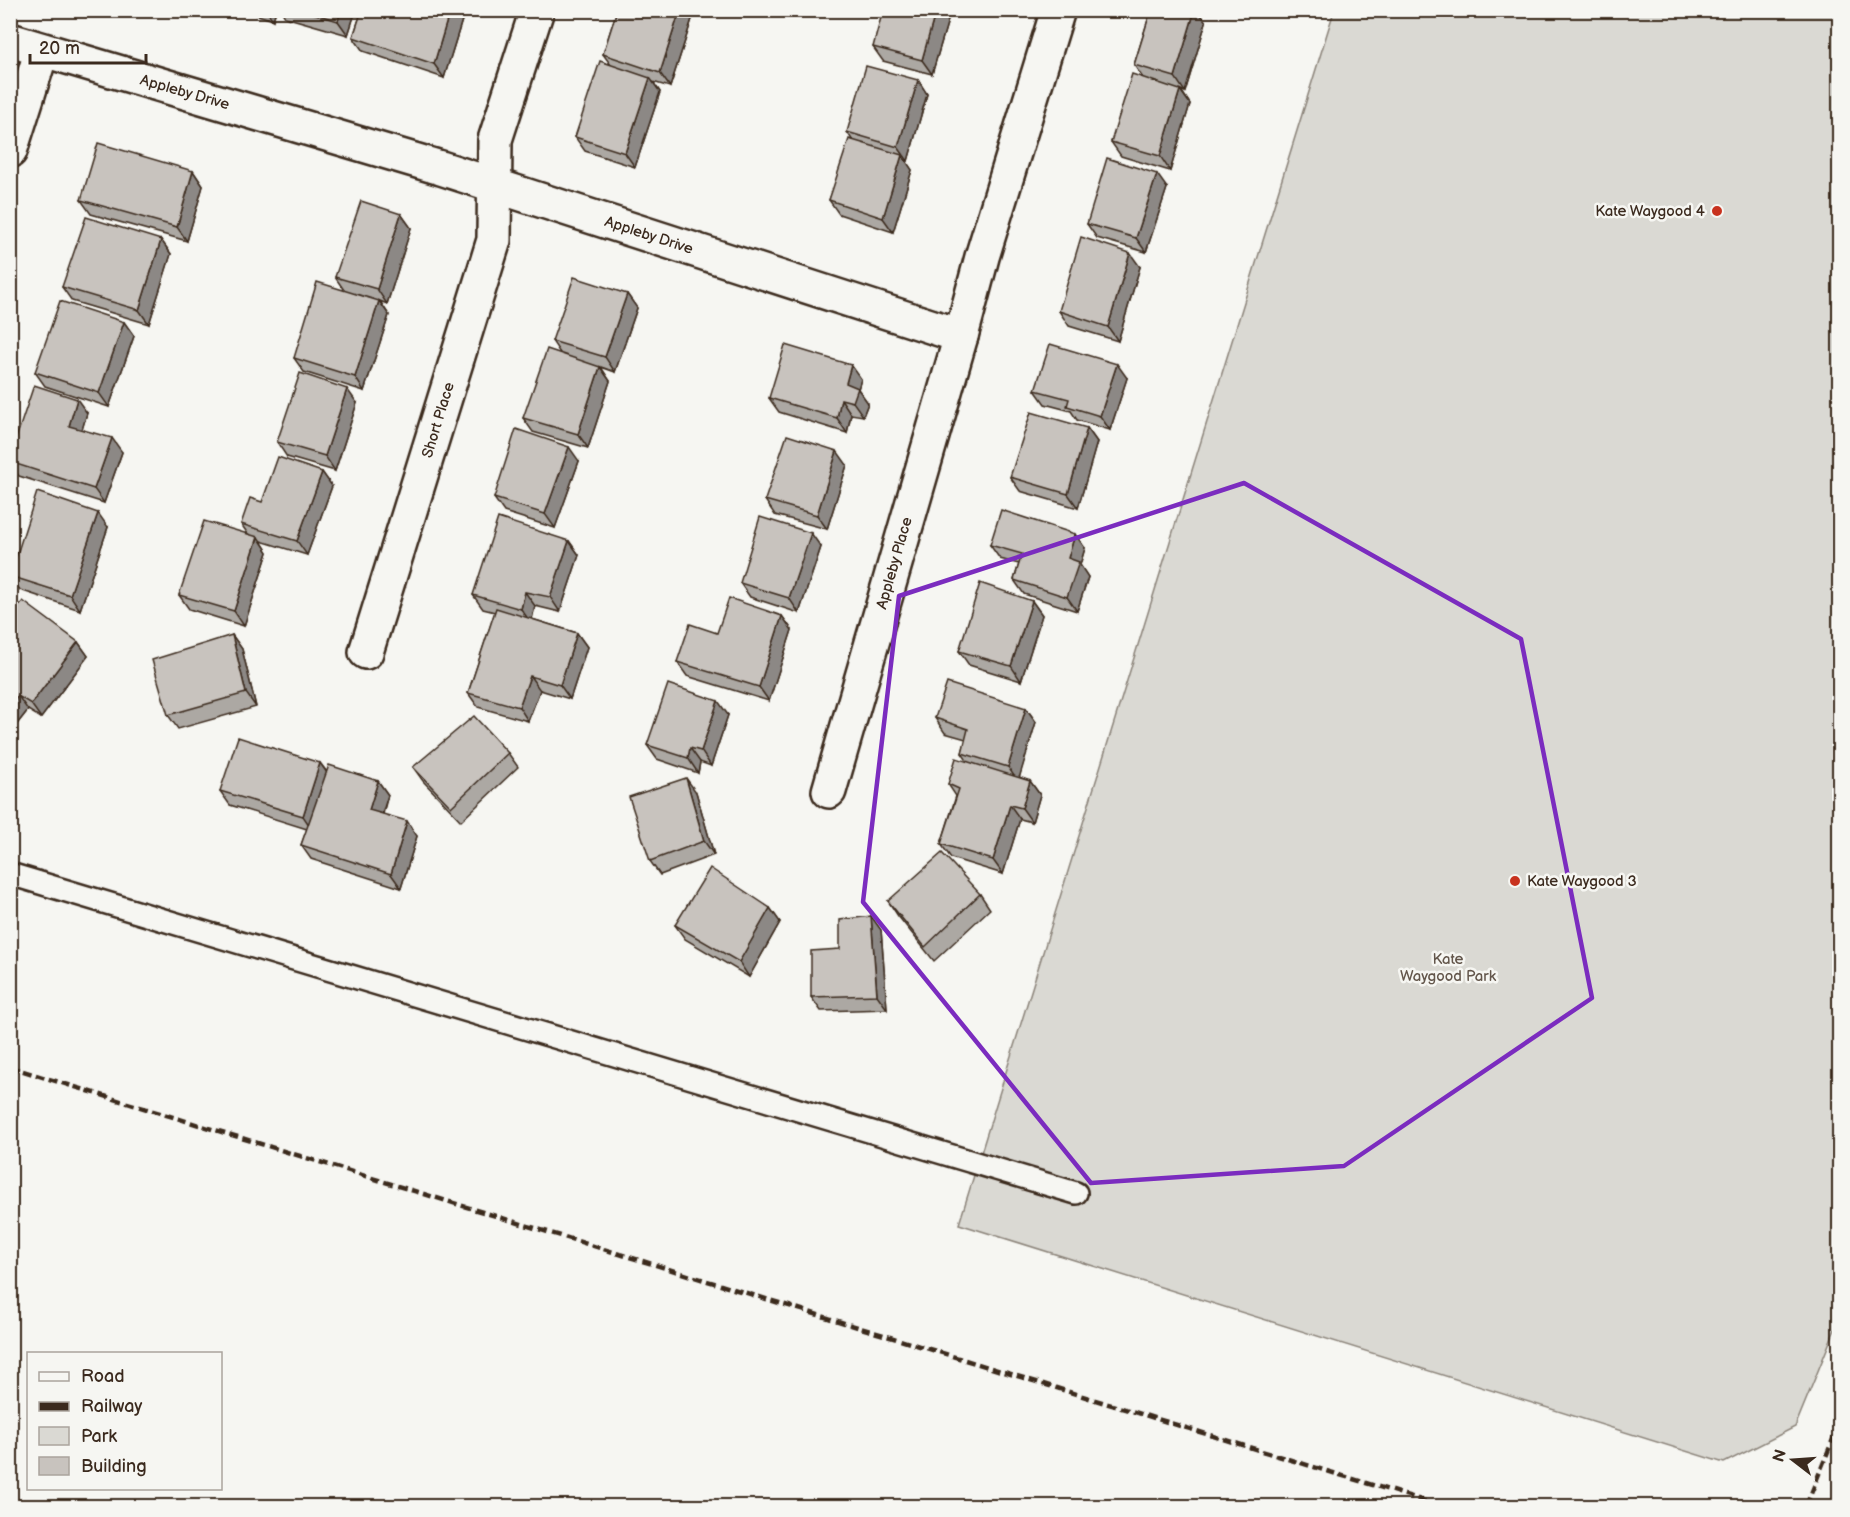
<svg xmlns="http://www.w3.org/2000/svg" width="1850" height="1517" font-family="'Balsamiq Sans',sans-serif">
	<rect width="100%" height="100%" fill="#f6f6f2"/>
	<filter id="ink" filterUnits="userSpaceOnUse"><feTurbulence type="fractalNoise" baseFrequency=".0167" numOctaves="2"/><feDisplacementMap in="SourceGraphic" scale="12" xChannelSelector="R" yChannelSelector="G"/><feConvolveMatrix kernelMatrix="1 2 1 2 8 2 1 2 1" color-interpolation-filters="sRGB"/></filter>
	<g filter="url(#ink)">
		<polygon fill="#dad9d3" stroke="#8a8278" stroke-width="1.5" points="1334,11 1839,11 1840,1317 1795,1427 1724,1463 959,1224"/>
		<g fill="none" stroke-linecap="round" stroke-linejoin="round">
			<defs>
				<polyline id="service" points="10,874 1076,1193"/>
				<g id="minor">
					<polyline points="10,40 441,168 961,336 982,257 1058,10"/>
					<polyline points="10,151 42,50"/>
					<polyline points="366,652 494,240 495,140 537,10"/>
					<polyline points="829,791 961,336"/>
				</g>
			</defs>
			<use href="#service" stroke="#3b2a1e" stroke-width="26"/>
			<use href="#minor" stroke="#3b2a1e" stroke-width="38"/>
			<use href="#service" stroke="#f6f6f2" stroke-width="21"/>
			<use href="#minor" stroke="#f6f6f2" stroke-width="33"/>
			<g stroke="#3b2a1e" stroke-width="4.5" stroke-dasharray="9 4.5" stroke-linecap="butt">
				<polyline points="10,1067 1441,1506"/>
				<polyline points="1806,1506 1840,1422"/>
			</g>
		</g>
		<g fill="#aca8a3" stroke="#3b2a1e" stroke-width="1.5">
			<polygon points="242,10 276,10 273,20"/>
			<polygon points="281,10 356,10 348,35 285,17"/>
			<polygon points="362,10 456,10 462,20 444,78 363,51 353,37"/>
			<polygon points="617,10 686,10 692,19 670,87 653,82 660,92 635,167 585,151 575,137 611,65 603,54"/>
			<polygon points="951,10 932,74 883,61 873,47"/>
			<polygon points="1151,10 1198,10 1206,22 1185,92 1181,90 1190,104 1170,171 1121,156 1111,142 1143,78 1134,65"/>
			<polygon points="918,80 927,94 908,161 905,160 912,170 893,232 839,214 829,200 853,141 847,132"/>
			<polygon points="193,171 203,186 187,241 91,214 81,200"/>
			<polygon points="1167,188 1146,252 1097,238 1087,224"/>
			<polygon points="401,214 411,228 387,304 380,301 389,315 364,391 304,372 294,358 344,290 335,277"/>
			<polygon points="161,240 171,254 149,324 72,301 62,287"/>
			<polygon points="1140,267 1118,341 1069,326 1059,311"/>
			<polygon points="627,294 637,308 615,372 601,367 610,381 588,448 533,432 523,418 560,353 552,341"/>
			<polygon points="124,322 134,336 109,407 45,386 35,372"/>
			<polygon points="851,365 861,379 858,389 868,403 863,416 851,414 847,433 779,412 769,398"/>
			<polygon points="1127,378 1110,430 1077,420 1071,411 1045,404 1035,390"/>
			<polygon points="357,403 335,471 287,457 277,442"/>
			<polygon points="87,413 82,429 122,452 104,503 19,476 10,465 10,456"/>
			<polygon points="1087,428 1097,442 1078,508 1020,491 1010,477"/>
			<polygon points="579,461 555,528 504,512 494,498"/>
			<polygon points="847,465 827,529 775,515 765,500"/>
			<polygon points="322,472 332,486 307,555 261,541 268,552 244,626 189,609 179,595 248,534 241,524 262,502"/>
			<polygon points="108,527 80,610 20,590 10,576"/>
			<polygon points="569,541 579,555 560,612 535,606 532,619 577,633 587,647 570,699 540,690 528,721 478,707 468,693 495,612 483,609 473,595"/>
			<polygon points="990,545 1085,548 1080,565 1088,577 1077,611 1024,594 1014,580 1019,564 1000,559"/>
			<polygon points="821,547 799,613 750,597 740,583"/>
			<polygon points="1032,601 1042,615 1021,681 969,665 959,651"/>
			<polygon points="10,616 78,642 88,656 41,718 28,710 10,733"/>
			<polygon points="782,616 792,630 769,701 687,676 677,662 717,633"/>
			<polygon points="232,635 242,649 256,707 178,729 168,715"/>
			<polygon points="1026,708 1036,722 1019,777 1030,781 1040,795 1032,822 1020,819 1003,874 951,858 941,844 956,796 948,784 968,762 962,753 966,739 945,733 935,718"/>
			<polygon points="728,715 711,766 700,762 698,773 657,759 647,745"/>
			<polygon points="508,753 518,767 461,821 423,781 413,767"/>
			<polygon points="320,763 327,772 378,781 388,795 383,814 417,836 401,888 311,859 301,845 307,829 230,805 220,791"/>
			<polygon points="696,792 714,855 660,875 650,861"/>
			<polygon points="980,894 990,909 934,961 898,916 888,901"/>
			<polygon points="770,908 780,922 749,977 685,939 675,925"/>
			<polygon points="871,916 881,930 887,1009 821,1011 811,997"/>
		</g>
		<g fill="#8c8885" stroke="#3b2a1e" stroke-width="1.5">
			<polygon points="266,10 276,10 273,20"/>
			<polygon points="341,10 356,10 348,35 338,21"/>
			<polygon points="450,10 456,10 462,20 444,78 434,64"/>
			<polygon points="680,10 686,10 692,19 670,87 660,73"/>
			<polygon points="936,10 951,10 932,74 922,60"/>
			<polygon points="1195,10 1198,10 1206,22 1185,92 1175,77"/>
			<polygon points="650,78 660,92 635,167 625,153"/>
			<polygon points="918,80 927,94 908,161 898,147"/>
			<polygon points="1180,90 1190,104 1170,171 1160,156"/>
			<polygon points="902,155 912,170 893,232 883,218"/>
			<polygon points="193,171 203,186 187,241 177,227"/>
			<polygon points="1157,174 1167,188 1146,252 1136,238"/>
			<polygon points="401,214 411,228 387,304 377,289"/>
			<polygon points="161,240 171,254 149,324 139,310"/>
			<polygon points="1130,253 1140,267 1118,341 1108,327"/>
			<polygon points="627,294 637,308 615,372 605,357"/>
			<polygon points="379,301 389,315 364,391 355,377"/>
			<polygon points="124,322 134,336 109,407 99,393"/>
			<polygon points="1117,364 1127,378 1110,430 1100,416"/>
			<polygon points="851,365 861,379 858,389 868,403 863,416 853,402 846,383"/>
			<polygon points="600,367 610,381 588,448 578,434"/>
			<polygon points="347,389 357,403 335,471 325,456"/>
			<polygon points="77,399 87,413 79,440 69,426"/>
			<polygon points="841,399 851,414 847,433 837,418"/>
			<polygon points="1087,428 1097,442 1078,508 1068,494"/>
			<polygon points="112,438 122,452 104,503 94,489"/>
			<polygon points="569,447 579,461 555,528 545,514"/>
			<polygon points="837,451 847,465 827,529 817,515"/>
			<polygon points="322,472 332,486 307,555 297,541"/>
			<polygon points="98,513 108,527 80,610 70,595"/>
			<polygon points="811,533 821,547 799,613 789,598"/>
			<polygon points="1075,534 1085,548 1080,565 1088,577 1077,611 1067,597 1068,558"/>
			<polygon points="258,537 268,552 244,626 234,611"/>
			<polygon points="569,541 579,555 560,612 550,597"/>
			<polygon points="525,592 535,606 531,623 521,609"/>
			<polygon points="1032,601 1042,615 1021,681 1011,666"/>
			<polygon points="782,616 792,630 769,701 759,687"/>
			<polygon points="577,633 587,647 570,699 560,685"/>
			<polygon points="232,635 242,649 256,707 246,693"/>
			<polygon points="78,642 88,656 41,718 31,704"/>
			<polygon points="530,676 540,690 528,721 519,707"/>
			<polygon points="18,696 28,710 10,733 10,706"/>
			<polygon points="718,701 728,715 711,766 701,751"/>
			<polygon points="1026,708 1036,722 1018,782 1008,767"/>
			<polygon points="690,748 700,762 698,773 688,758"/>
			<polygon points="320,763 330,777 313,831 303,816"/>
			<polygon points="686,778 696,792 714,855 704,841"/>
			<polygon points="378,781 388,795 379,824 369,810"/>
			<polygon points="1030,781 1040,795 1032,822 1022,808"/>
			<polygon points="1010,805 1020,819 1003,874 993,860"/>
			<polygon points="407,821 417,836 401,888 391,874"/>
			<polygon points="770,908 780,922 749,977 739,962"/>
			<polygon points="871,916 881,930 887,1009 877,995"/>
		</g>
		<g fill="#c8c3be" stroke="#3b2a1e" stroke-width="1.5">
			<polygon points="303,10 341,10 338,21"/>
			<polygon points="362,10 450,10 434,64 353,37"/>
			<polygon points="617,10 680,10 660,73 603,54"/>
			<polygon points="883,10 936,10 922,60 873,47"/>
			<polygon points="1151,10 1195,10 1175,77 1134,65"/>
			<polygon points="600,61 650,78 625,153 575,137"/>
			<polygon points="866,66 918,80 898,147 847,132"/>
			<polygon points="1132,74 1180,90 1160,156 1111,142"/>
			<polygon points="849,139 902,155 883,218 829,200"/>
			<polygon points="98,143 193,171 177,227 81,200"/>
			<polygon points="1107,158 1157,174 1136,238 1087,224"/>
			<polygon points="361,201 401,214 377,289 335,277"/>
			<polygon points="86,217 161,240 139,310 62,287"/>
			<polygon points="1081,237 1130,253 1108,327 1059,311"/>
			<polygon points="574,277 627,294 605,357 552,341"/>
			<polygon points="317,282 379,301 355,377 294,358"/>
			<polygon points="60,301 124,322 99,393 35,372"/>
			<polygon points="1050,344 1117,364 1100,416 1067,406 1069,399 1035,390"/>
			<polygon points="785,345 851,365 846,383 858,388 853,402 841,399 837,418 769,398"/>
			<polygon points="547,349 600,367 578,434 523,418"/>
			<polygon points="300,373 347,389 325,456 277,442"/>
			<polygon points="34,385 77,399 69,426 112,438 94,489 10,462 10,456"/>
			<polygon points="1031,412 1087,428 1068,494 1010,477"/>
			<polygon points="516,429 569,447 545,514 494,498"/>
			<polygon points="787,435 837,451 817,515 765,500"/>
			<polygon points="278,457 322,472 297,541 241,524 250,498 262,502"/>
			<polygon points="37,492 98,513 70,595 10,576"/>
			<polygon points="1001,510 1075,534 1068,558 1079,562 1067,597 1014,580 1022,554 990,545"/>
			<polygon points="760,517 811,533 789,598 740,583"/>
			<polygon points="498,518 569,541 550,597 525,592 521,609 473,595"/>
			<polygon points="204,521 258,537 234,611 179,595"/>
			<polygon points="980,583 1032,601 1011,666 959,651"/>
			<polygon points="729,598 782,616 759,687 677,662 690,624 717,633"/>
			<polygon points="23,601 78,642 31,704 18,696 10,706 10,616"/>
			<polygon points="496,608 577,633 560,685 530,676 519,707 468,693"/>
			<polygon points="232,635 246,693 168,715 152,660"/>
			<polygon points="947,683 1026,708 1008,767 962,753 968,729 935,718"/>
			<polygon points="668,684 718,701 701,751 690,748 688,758 647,745"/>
			<polygon points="474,716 508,753 451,807 413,767"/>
			<polygon points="238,737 320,763 303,816 220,791"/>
			<polygon points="956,758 1030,781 1022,808 1010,805 993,860 941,844 959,789 948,784"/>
			<polygon points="329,765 378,781 369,810 407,821 391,874 301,845"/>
			<polygon points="686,778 704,841 650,861 629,797"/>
			<polygon points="942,853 980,894 925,947 888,901"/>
			<polygon points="710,868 770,908 739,962 675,925"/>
			<polygon points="871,916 877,995 811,997 811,951 840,949 840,920"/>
		</g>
	</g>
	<path fill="none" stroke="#7b2cbf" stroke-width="4.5" stroke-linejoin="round" d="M1244,483L1521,639L1592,998L1344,1166L1091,1183L863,902L899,596Z"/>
	<g fill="#c8321e" stroke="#f6f6f2" stroke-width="2">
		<circle cx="1717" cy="211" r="6"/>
		<circle cx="1515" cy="881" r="6"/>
	</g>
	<g text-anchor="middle" stroke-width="5" stroke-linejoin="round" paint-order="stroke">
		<g font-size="15" fill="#3b2a1e" stroke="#f6f6f2">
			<text transform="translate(185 92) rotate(16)" y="5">Appleby Drive</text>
			<text transform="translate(649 235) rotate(18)" y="5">Appleby Drive</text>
			<text transform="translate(438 420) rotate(-73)" y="5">Short Place</text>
			<text transform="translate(894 563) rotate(-74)" y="5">Appleby Place</text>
		</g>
		<g font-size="15" fill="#3b2a1e" stroke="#f6f6f2" text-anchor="end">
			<text x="1705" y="216">Kate Waygood 4</text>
			<text x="1527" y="886" text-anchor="start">Kate Waygood 3</text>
		</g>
		<g font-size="15" fill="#63564b" stroke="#f6f6f2">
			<text x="1448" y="964">Kate<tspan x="1448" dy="17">Waygood Park</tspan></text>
		</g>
	</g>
	<rect width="1850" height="1517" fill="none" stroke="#f6f6f2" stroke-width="36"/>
	<rect x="18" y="18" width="1814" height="1481" fill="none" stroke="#3b2a1e" stroke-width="2" filter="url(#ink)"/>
	<rect x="27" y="1352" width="195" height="138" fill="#f6f6f2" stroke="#aba49d" stroke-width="1.5"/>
	<rect x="39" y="1372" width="30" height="9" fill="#f6f6f2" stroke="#aba49d" stroke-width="1.5"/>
	<text x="81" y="1382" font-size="18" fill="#3b2a1e">Road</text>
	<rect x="39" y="1402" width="30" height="9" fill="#3b2a1e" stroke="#aba49d" stroke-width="1.5"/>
	<text x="81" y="1412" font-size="18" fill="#3b2a1e">Railway</text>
	<rect x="39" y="1427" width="30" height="18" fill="#dad9d3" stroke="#aba49d" stroke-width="1.5"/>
	<text x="81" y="1442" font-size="18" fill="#3b2a1e">Park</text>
	<rect x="39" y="1457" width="30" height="18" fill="#c8c3be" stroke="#aba49d" stroke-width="1.5"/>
	<text x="81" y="1472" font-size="18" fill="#3b2a1e">Building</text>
	<g transform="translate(1793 1460) rotate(287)" stroke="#f6f6f2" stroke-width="4.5" paint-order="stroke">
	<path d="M0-4.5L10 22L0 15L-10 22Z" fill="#3b2a1e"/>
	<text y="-9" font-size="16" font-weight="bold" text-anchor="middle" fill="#3b2a1e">N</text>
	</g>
	<path d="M30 54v9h116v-9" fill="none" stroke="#3b2a1e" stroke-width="3"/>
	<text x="39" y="54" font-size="18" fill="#3b2a1e" stroke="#f6f6f2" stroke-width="4.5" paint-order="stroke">20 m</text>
</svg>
